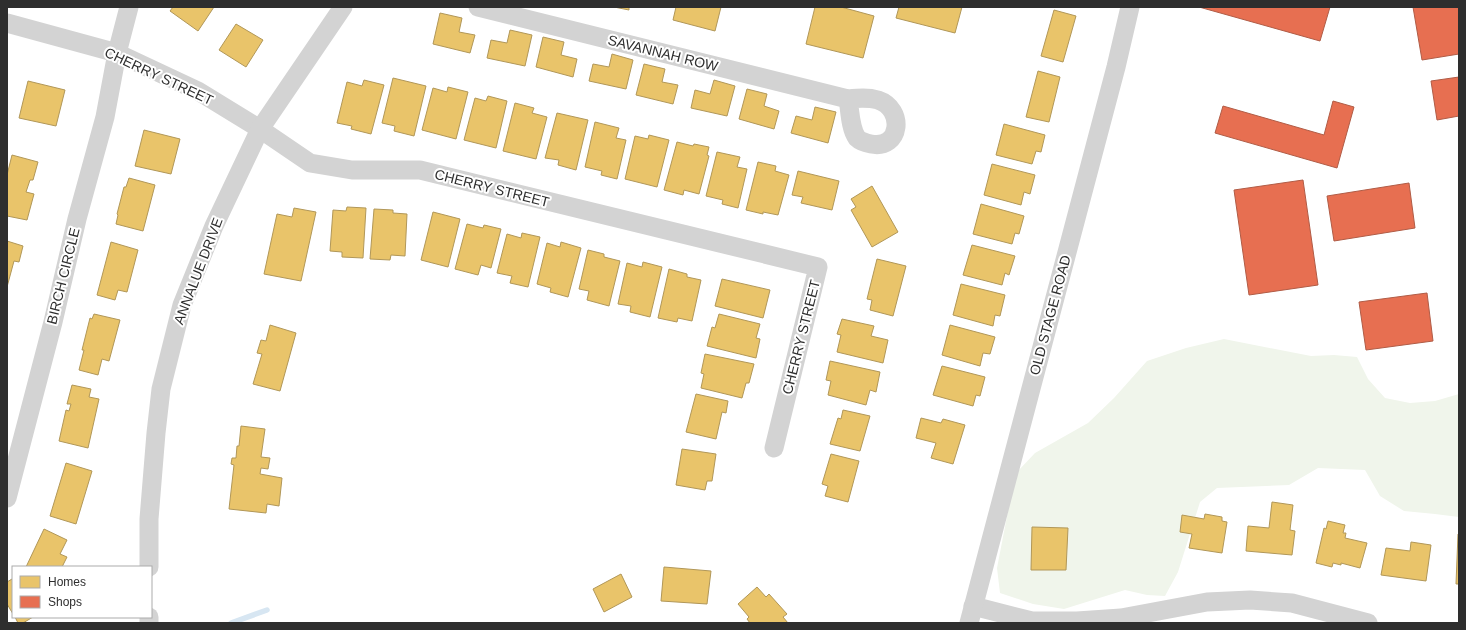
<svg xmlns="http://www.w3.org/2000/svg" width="1466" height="630" font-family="Arial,sans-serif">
	<rect width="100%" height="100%" fill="#fff"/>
	<polygon fill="#f0f5eb" points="1224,339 1311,356 1334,355 1357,357 1368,379 1385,398 1410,403 1435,401 1459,394 1459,517 1435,514 1404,511 1380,496 1365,470 1318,468 1289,485 1217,488 1200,502 1178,572 1165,596 1147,595 1125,590 1064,609 1033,604 1000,593 997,568 1009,506 1018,471 1035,453 1088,423 1114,398 1147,361 1186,348"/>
	<g fill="#e9c46a" stroke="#b19758">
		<polygon points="173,7 214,7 198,31 170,11"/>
		<polygon points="614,7 629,7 629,10"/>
		<polygon points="676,7 721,7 715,31 673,20"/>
		<polygon points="815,7 841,7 874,16 863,58 806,44"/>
		<polygon points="899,7 962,7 955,33 896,18"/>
		<polygon points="1054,10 1076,16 1063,62 1041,56"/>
		<polygon points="440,13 462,18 459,32 475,35 470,53 433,44"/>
		<polygon points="236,24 263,40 246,67 219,50"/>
		<polygon points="510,30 532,35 525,66 487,58 491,40 507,43"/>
		<polygon points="543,37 564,42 561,55 577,59 573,77 536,67"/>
		<polygon points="612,54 633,60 626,89 589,81 593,64 609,67"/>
		<polygon points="644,64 665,69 662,82 678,85 673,104 636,95"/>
		<polygon points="1038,71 1060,77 1049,122 1026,117"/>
		<polygon points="393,78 426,86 414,136 394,131 395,126 382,123"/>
		<polygon points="364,80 384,85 371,134 351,129 352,126 337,123 347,82 362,86"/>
		<polygon points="714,80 735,86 727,116 691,108 695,90 710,94"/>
		<polygon points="28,81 65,90 56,126 19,118"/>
		<polygon points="448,87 468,92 456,139 422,130 433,88 447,92"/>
		<polygon points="747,89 767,94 764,106 779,111 774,129 739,119"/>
		<polygon points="488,96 507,101 496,148 464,140 475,98 486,101"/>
		<polygon points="515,103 534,108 532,113 547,117 536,159 503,151"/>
		<polygon points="815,107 836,112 828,143 791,133 796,116 812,120"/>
		<polygon points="557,113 588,120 576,170 558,165 559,160 545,158"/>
		<polygon points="595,122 619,128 616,138 626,140 617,179 601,175 602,171 585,167"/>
		<polygon points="1004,124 1045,135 1041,152 1036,151 1032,164 996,155"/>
		<polygon points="144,130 180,139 171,174 135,166"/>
		<polygon points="649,135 669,140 657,187 625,179 635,136 648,139"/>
		<polygon points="677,142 693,146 694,144 709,147 707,155 709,156 699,194 684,190 683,195 664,190"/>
		<polygon points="717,152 740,157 737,167 747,169 738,208 722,204 723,200 706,196"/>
		<polygon points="12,155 38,162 33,180 30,180 26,192 34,194 27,220 7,216 7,175"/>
		<polygon points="758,162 776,166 775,171 789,175 778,215 763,212 763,214 746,210"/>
		<polygon points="992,164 1035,175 1030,194 1024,192 1021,205 984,195"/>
		<polygon points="798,171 839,181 832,210 801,203 803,197 792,195"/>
		<polygon points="129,178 155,185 143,231 116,224 118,215 117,214 124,187 126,187"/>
		<polygon points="872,186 898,232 872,247 851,210 856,207 851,199"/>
		<polygon points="981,204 1024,216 1019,234 1015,233 1012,244 973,234"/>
		<polygon points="347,207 366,208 363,258 342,257 342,252 330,251 333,210 346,211"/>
		<polygon points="294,208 316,212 301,281 264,274 277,214 292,217"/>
		<polygon points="374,209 393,210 393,213 407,214 405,256 391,255 390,260 370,259"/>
		<polygon points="433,212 460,219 448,267 421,260"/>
		<polygon points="467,224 483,228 484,225 501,229 491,268 481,265 478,275 455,269"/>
		<polygon points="522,233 540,237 528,287 510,283 512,276 497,273 507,234 521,238"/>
		<polygon points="7,241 23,246 19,262 14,261 7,287"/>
		<polygon points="111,242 138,250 127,292 118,290 115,300 97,295"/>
		<polygon points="561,242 581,248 568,297 550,292 551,288 537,284 547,243 560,247"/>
		<polygon points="972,245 1015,256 1009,275 1005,273 1002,285 963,275"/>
		<polygon points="588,250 604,254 604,257 620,261 609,306 587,300 589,291 579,289"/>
		<polygon points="877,259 906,266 893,316 870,310 872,300 867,299"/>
		<polygon points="643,262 662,267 650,317 630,312 631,306 618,304 627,263 642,267"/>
		<polygon points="669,269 687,274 687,277 701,280 692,321 678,318 677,322 658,318"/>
		<polygon points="722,279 770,290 763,318 715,306"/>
		<polygon points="961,284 1005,295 1000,316 995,315 993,326 953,315"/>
		<polygon points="94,314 120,320 109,361 102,359 98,375 79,370 84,350 82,350 90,318 92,319"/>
		<polygon points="719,314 760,324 756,338 760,339 756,358 707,346 712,327 715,328"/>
		<polygon points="842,319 874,326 871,336 888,340 883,363 837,352 841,335 837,334"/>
		<polygon points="270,325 296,333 280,391 253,384 262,354 257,353 261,340 266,341"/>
		<polygon points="950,325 995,337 990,354 983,353 980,366 942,355"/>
		<polygon points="705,354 754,364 749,383 746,383 742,398 701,388 704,374 701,373"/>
		<polygon points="830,361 880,372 876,392 870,390 866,405 828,395 831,381 826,380"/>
		<polygon points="942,366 985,377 980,396 976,395 973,406 933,395"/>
		<polygon points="72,385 91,389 89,397 99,399 88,448 59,441 66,410 69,411 71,404 67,404"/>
		<polygon points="696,394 728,401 726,413 722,412 716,439 686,432"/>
		<polygon points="843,410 870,416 860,451 830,444 838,418 841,419"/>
		<polygon points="921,418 941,423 943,419 965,425 953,464 931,458 936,443 916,438"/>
		<polygon points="241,426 265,429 261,457 270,458 268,469 261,468 260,474 282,478 279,506 267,504 266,513 229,509 234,465 231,464 232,458 236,458 237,446 239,446"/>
		<polygon points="682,449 716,454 712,481 707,481 705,490 676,485"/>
		<polygon points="831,454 859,461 848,502 825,496 828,486 822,484"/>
		<polygon points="66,463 92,471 76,524 50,516"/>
		<polygon points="1272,502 1293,505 1290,530 1295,531 1292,555 1246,551 1248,526 1269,528"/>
		<polygon points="1205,514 1222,517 1222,521 1227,522 1222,553 1189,548 1192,534 1180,532 1182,515 1204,519"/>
		<polygon points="1328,521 1345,525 1343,533 1346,533 1345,538 1367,543 1360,568 1341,563 1341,565 1333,563 1332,567 1316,563 1324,528 1326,529"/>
		<polygon points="1032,527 1068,528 1066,570 1031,570"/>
		<polygon points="44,529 67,540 60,554 67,557 62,567 26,567"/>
		<polygon points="1458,534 1459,534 1459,584 1456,584"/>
		<polygon points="1411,542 1431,545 1426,581 1381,575 1386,548 1410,551"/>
		<polygon points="664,567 711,571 707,604 661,601"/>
		<polygon points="621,574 632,597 604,612 593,589"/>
		<polygon points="12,579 13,579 13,614 7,604 7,582"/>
		<polygon points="757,587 766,597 769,594 787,614 783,617 788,623 750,623 747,619 749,617 738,604"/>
		<polygon points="15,617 33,617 23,623 18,623"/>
	</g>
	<g fill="#e76f51" stroke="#b05c46">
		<polygon points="1199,7 1330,7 1320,41"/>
		<polygon points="1413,7 1459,7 1459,54 1422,60"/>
		<polygon points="1459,77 1459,116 1437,120 1431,81"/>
		<polygon points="1333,101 1354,107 1337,168 1215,133 1223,106 1324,135"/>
		<polygon points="1303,180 1318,285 1249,295 1234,190"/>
		<polygon points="1409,183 1415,228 1334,241 1327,196"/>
		<polygon points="1427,293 1433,341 1366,350 1359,302"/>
	</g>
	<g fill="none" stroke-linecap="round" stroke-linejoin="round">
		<polyline stroke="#d7e6f2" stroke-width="5.5" points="231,623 267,610"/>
		<g stroke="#d3d3d3" stroke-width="19">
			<path d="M478,7L848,99C858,98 868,97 878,100C905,109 901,150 871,144C866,143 860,141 857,138C850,128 850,110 848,99"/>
			<polyline points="7,23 117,53 198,91 260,129 310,163 352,170 420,170 818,267 774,448"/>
			<polyline points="7,498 53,322 77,219 105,117 117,53 129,7"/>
			<polyline points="149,567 149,519 156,433 161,389 182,305 214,226 260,129 343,7"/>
			<polyline points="973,606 1032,621 1077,621 1121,618 1207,602 1250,600 1292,603 1368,623"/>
			<polyline points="149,623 149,617"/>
			<polyline points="969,623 1116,67 1130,7"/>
		</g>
	</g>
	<g text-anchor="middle" stroke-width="4" stroke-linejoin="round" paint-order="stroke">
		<g font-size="14" fill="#2e2e2e" stroke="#fff">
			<text transform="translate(663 53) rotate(14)" y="5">SAVANNAH ROW</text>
			<text transform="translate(159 76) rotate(25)" y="5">CHERRY STREET</text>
			<text transform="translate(492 188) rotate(14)" y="5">CHERRY STREET</text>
			<text transform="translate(198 271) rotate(-69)" y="5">ANNALUE DRIVE</text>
			<text transform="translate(63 276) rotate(-76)" y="5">BIRCH CIRCLE</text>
			<text transform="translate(1050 315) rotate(-75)" y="5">OLD STAGE ROAD</text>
			<text transform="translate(801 337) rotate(-76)" y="5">CHERRY STREET</text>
		</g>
	</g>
	<rect width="1466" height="630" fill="none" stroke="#2e2e2e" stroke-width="16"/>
	<rect x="12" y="566" width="140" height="52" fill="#ffffff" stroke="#ababab"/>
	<rect x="20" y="576" width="20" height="12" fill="#e9c46a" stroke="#ababab"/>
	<text x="48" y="586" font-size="12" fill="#2e2e2e">Homes</text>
	<rect x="20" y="596" width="20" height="12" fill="#e76f51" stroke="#ababab"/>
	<text x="48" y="606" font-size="12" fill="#2e2e2e">Shops</text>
</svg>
